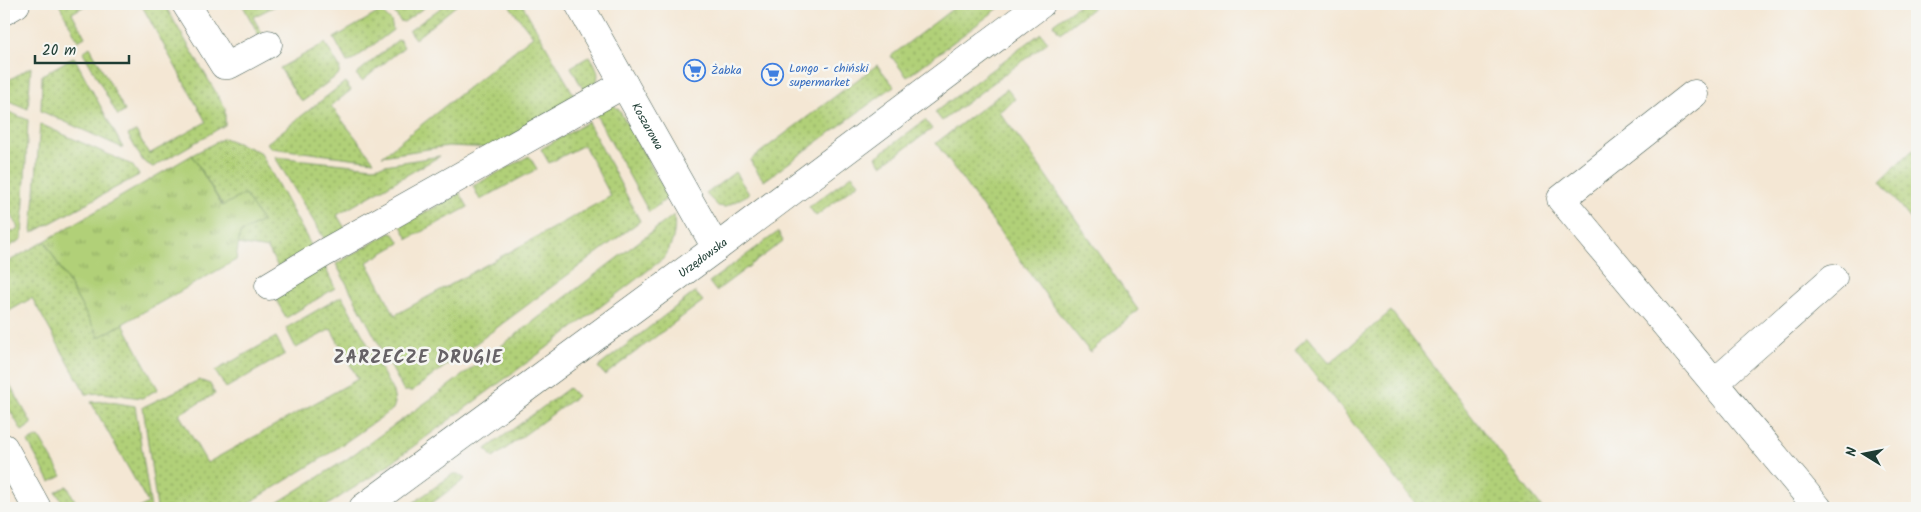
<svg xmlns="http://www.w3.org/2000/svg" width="1921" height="512" font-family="Kalam,sans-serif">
	<defs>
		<pattern id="grass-dots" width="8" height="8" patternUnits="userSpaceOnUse" patternTransform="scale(1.25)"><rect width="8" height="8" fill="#b1d078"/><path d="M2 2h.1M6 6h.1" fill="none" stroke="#8faa63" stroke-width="1.8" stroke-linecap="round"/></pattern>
		<pattern id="park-tufts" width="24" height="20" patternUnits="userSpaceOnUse" patternTransform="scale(1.25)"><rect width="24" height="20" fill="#b1d078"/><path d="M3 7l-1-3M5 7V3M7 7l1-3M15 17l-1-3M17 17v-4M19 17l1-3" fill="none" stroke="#8faa63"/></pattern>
	</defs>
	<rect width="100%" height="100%" fill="#f6f6f2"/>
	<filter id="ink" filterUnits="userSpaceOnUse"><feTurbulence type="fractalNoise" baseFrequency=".02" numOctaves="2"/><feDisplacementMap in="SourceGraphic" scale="10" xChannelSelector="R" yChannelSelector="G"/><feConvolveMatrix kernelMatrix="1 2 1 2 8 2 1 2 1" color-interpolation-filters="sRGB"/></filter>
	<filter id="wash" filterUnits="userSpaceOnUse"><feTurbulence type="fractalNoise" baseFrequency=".0096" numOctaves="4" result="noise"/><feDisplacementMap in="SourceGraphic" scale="20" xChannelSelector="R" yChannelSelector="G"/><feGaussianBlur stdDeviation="1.12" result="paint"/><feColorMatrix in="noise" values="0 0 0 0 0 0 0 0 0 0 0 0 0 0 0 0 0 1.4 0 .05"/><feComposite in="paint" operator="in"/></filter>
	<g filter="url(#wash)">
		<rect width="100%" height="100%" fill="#f4e7d4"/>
		<g fill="url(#grass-dots)" stroke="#688656">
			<polygon points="59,4 88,4 72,13 85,37 78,41"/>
			<polygon points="141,4 164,4 225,108 225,125 153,167 143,161 128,135 136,131 149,154 206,122"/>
			<polygon points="242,4 279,4 253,17 265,39 262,41"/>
			<polygon points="394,4 429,4 404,22 400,21 390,6"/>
			<polygon points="446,4 458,4 415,39 409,31"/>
			<polygon points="508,4 522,4 578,102 496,148 448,146 382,156 533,36"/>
			<polygon points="959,4 1004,4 907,77 891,56"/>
			<polygon points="1080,4 1098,4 1060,33 1053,24"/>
			<polygon points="381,11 391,21 393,30 352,61 347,62 334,38"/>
			<polygon points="1041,33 1048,42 942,121 935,112"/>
			<polygon points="399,39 404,47 362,81 356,74"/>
			<polygon points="325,43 340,68 339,74 303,101 298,97 280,68"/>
			<polygon points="90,47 125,111 118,116 83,52"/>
			<path d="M590,56C601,74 601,80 586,95L571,67Z"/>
			<polygon points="74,57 123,148 41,111 42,75"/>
			<polygon points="877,65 894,86 764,181 752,164 751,160 754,157"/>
			<polygon points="31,67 28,109 4,99 4,71 9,80"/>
			<polygon points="345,82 351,90 331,106 374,161 271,148 267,143"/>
			<polygon points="1007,89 1015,99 999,112 1029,151 1138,310 1090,352 1058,312 936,143"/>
			<polygon points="611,103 619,110 669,197 649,212 593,109"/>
			<polygon points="4,110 28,120 22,239 4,250 4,236 19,228 4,202"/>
			<polygon points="925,120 932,129 882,165 876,157"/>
			<polygon points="588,122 640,221 412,391 404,391 336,264 390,233 394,234 400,243 367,262 395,315 611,196 584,145 549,163 541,149"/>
			<polygon points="40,124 132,165 139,175 32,233"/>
			<polygon points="224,138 260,152 312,247 278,267 268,249 238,244 240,233 262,221 223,206 192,155"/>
			<polygon points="1917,146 1917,227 1880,181"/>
			<polygon points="440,156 337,215 346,230 325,240 275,157 373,167"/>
			<polygon points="529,156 537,169 480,200 473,186"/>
			<polygon points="735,172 749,194 725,207 718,206 706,194"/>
			<polygon points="852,175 859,183 816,216 809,207"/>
			<polygon points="460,193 468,207 408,239 401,226"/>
			<path d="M674,215C676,231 673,244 664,258L536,356L384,468L323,508H269L347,459L439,393Z"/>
			<polygon points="778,232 783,241 716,291 709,282"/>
			<polygon points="45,241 99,337 123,324 158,389 142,398 103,393 86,394 32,298 4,314 4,264"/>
			<polygon points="323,263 335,288 286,318 272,292"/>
			<polygon points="695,292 703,301 605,375 598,367"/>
			<polygon points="342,296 393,392 395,403 393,409 327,455 241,508 157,508 143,407 199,380 210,384 215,394 179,414 207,463 358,379 331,329 296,348 286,328"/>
			<polygon points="1391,311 1535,499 1542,508 1419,508 1295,349 1308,337 1330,363"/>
			<polygon points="276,337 285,354 226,388 215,371"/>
			<polygon points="4,374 32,424 22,431 4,400"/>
			<polygon points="569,388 577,396 493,458 486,449"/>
			<polygon points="105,401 135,406 151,508 139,508 148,503 91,402"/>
			<polygon points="39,437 62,476 50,482 28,442"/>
			<polygon points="453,474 458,474 465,479 425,508 410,508 409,506"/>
			<polygon points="67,486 79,508 66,508 56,492"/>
		</g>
		<polygon fill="url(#park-tufts)" stroke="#688656" points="192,155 222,206 245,194 262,221 240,233 236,260 99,337 45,241"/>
	</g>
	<g filter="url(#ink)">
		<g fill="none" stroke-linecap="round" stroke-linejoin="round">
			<defs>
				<g id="minor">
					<polyline points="186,4 224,65 229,65 268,44"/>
					<path id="s1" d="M579,4L716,248"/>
					<polyline points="4,11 16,4"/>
					<polyline points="1694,94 1561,199 1818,508"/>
					<polyline points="269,286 324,253 624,84"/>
					<polyline points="1714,383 1833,278"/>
					<polyline points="4,448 37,508"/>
					<path id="s2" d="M363,508L716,248L1041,4"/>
				</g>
			</defs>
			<use href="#minor" stroke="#3f564c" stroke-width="29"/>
			<use href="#minor" stroke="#fff" stroke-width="28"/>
		</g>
	</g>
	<defs>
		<symbol id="supermarket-ring" viewBox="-11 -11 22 22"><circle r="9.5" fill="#f6f6f2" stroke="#3f7fe0" stroke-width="1.5"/><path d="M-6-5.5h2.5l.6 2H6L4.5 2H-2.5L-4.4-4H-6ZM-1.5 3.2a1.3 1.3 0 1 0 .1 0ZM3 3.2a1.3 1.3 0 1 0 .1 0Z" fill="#3f7fe0"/></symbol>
	</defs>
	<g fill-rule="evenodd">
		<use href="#supermarket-ring" x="682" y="58" width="25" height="25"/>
		<use href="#supermarket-ring" x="760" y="62" width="25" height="25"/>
	</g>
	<g text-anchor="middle" stroke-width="5" stroke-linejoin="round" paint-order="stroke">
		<g font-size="12" fill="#366cbe" stroke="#f6f6f2" text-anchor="start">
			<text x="789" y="72">Longo - chiński<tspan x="789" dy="14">supermarket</tspan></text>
			<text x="711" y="74">Żabka</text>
		</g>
		<g font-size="12" fill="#1f3d34" stroke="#f6f6f2">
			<text dy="4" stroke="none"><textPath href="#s1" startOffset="140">Koszarowa</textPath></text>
			<text dy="4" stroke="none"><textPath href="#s2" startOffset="422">Urzędowska</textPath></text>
		</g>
		<g font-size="18" font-weight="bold" letter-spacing="1" fill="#666266" stroke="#f6f6f2">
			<text x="418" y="363">ZARZECZE DRUGIE</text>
		</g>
	</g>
	<rect width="1921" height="512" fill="none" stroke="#f6f6f2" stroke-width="20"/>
	<g transform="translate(1864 454) rotate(280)" stroke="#f6f6f2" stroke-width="4" paint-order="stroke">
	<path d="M0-4L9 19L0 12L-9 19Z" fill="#1f3d34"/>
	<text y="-8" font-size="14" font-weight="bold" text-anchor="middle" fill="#1f3d34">N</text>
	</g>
	<path d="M35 55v8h94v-8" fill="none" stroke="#1f3d34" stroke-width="2.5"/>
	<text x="42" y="55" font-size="15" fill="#1f3d34" stroke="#f6f6f2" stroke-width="4" paint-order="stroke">20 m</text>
</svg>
